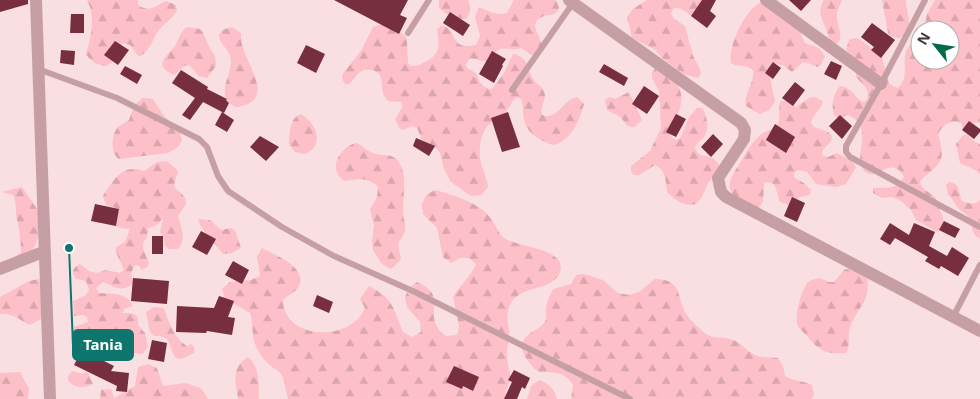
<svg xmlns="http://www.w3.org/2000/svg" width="980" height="399" font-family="'Noto Sans',sans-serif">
	<defs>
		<pattern id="forest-firs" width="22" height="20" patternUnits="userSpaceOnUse" patternTransform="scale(1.25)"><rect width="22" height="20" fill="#fdbfc8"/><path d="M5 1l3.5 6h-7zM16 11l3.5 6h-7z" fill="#daa5ac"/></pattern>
	</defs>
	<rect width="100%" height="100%" fill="#f9dfe2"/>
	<g fill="url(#forest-firs)">
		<path d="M87,0H138V5C150,13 155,6 166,1L176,5L177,10C173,19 164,23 158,31C152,41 150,51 139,57L130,45L122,43L114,60L107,66C99,66 90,61 86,54C91,37 96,17 87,0Z"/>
		<path d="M439,0H468C471,8 471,13 466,19C459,20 444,14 439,8Z"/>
		<path d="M514,0H556L559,8L557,12C552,16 547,14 542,17C528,23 540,36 542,45L535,57L521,48C513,51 507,47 500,49C495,51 491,57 487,61C480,62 475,57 469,59L466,64L467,68L476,73C480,82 481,88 492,89L504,73L513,54C531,58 526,71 534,80C538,85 545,89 545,96C544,104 540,108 542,115C558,121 562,100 577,97L584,104C579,121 572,140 553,145C543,142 528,134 525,123C522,115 524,106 521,99L516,97C512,102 509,108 505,113C501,116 496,118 492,122C481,129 479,145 480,157C481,168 487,177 488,187L481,195L471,196L451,182L444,169L440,153L437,149L423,143L417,128L412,126L403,130L399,128L395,119L403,106L401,102L388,101C380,92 383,88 381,78C379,70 367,67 360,72C354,76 354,83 346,85L343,81L342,75L345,71L361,51L373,27L379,25L384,24L398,30L406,37L407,41L408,63L411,66C418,66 421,64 427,61C441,54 439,43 437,29L441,26C459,27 447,51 476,45L480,36L475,17L479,7C489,11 495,16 507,13Z"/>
		<path d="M647,0H710L695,18C687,14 684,8 674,8L671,13L673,18L685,26L693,56L700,69L701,74L698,78L684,74L664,60L654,49L632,38L627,17L633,9Z"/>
		<path d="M824,0H842C840,5 837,10 837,16C837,29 847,38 833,47C829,41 829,38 827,32C823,19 816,13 824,0Z"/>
		<path d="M882,0H906C906,15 916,27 900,38L891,37L888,33Z"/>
		<path d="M935,0H980V123C974,122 972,123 968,127L963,128L961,123C950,119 943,125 938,134C947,163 940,163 920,181C921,190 930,192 936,198C938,207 944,216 944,226L937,232L916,220L911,210L901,201L892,197L882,198L873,193V188C886,187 896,191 904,177C890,151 873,189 862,167C855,152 874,126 848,115L839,118L834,115C831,103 833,95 840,86C852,87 854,97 863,102L867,100C871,89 863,85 856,77V72L861,63L846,50L849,40L854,38L859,39L879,54L882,58L889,84L898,88C913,75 896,54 913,43L920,45V60H922L925,66L930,68L934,65L936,60H950V30H929L925,24L927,14Z"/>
		<path d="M763,2L799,30L805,43L819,48L825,56L821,65L817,67L808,63L803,62L792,72L784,66L775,63L770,77L775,102L769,110L760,114L746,106C743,94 755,83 753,70C746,64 738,67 731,63C727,47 747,5 763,2Z"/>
		<path d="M187,27L200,29L203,32L209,47L215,56L216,66L207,78L199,76L189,65L184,66L174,75C150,64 170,55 176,44C180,37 180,32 187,27Z"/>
		<path d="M232,27L241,33C241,38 241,43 243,48C249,68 276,102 236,107C211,96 236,72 230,56C227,47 220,45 219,35L222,30Z"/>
		<path d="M656,68C691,87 684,102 670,134L672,138L677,140L681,137L689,117L697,108H702C707,114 709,128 705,135C703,140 697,142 695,147C698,158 704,154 712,158C716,160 719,164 721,168L708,183L702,197L696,204C684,207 675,200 667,192C666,182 666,170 655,165L639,175H634L631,172V166L650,151L661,128L659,91L652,78V72Z"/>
		<path d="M629,92L642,120L634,127C625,127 626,122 620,117C617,114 611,113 607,110L605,100L610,97L615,99Z"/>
		<path d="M814,97L819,99L823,102C820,111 813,114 811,123L814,127L828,132L832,136L831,141L822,151L823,156L828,157L837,153C844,156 852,160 856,167L846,184L836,187L816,184L807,172L798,170L794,173L795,178L804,183L811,190L810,195L800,197L789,205L780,202C776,194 778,179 764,183L763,202L757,210C734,195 719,193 739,165C745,155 750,144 759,136C764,131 775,130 778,123C782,116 776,110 781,101H787L796,107L809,98Z"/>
		<path d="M142,98L153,99L164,116L179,130L182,140L180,144L177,148L168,153L119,159C110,153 111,135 118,127C121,125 125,123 129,120L134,106Z"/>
		<path d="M301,114C316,122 326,147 304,154L295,152L289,144C290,133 289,118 301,114Z"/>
		<polygon points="963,135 968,135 975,142 980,144 980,174 977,171 960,163 956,144"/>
		<path d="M356,143C363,145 366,151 373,153C381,157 391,152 398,161C409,176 402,198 403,215C404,220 406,225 405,230C404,235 400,240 398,244L401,259L394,267L390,269L381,263L373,250L372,241L374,225L370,210L377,197L378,187C368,177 358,179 345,181C326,170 340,147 356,143Z"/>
		<path d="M167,161L178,171L174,185L176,189C182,194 186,196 186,204L178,216C181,227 187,239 178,249H169L165,246L163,236L160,232L163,218L157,225L148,228L147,238C138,245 146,254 149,263L147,267L142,270L139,266L135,265L131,273L133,283C124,293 114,287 103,282L96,288L99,293C112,294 127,292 133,306L124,309L123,313C133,313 140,313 138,325L145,333L148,347L142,354L133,353L125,347L124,337L120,334L116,336L115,341L118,351C108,365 95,356 83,349L74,352C71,344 70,335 74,327L88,322L87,317L83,315L74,316L73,301L86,295L89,290L86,281L76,279C71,273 72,268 80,264L89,271L96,273L106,270L120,273L124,270L116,252V247L125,242L130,229L120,228L116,226L119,209L106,205L103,196C113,180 123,163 144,171L157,162Z"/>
		<path d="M949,182C961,184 958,192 962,201C969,204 975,205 980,200V239C971,234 973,227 969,219C967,214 964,213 960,210C955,206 954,199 948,195L946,185Z"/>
		<path d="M22,187L39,212L38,237L35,246L26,259L10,261L21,252C21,240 19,230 17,219C15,211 17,202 13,195L2,192Z"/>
		<path d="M435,190C452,194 478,203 489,216C495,222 497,232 504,238C516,247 568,248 560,272C552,294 514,282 508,311C506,320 510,328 509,337C509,343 506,350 507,356C508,373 515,375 505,392L507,399H288C285,390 286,380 280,373C278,370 274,369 271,366C264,361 258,352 255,344C251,336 254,324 250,313L225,299L222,289L230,282L251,280L260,276L257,257L262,248C275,255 310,268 298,288C295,292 287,296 283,300C283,340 351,343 365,308L360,299L369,286C394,299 393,308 403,332L412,337L421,332L420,322L407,307L405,297L409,288L417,282C452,297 418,316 446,336L457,335L459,326L453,297C460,285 471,276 476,264L469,258H460L451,263L443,257L437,228L423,214L422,204L426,195Z"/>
		<polygon points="198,219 210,220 221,230 231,228 235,230 241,248 232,253 223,254 201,227"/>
		<path d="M854,267L867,273C871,304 860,302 850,327C847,335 851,346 846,353C824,355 819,350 806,335C804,332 799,329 798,326C794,318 801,292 806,285C809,280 814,279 820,278L829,282H834L844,270Z"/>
		<path d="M584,274L603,280L618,293L629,295L639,292L655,279C682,280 676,294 685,312C688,318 694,323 698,327C714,343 716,334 733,340C742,343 747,352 755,355C761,358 771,357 778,358L783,366L785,376C794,381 803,381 812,385L814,395L811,399H571L573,385C566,374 560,373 547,372C544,372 542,373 539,372C535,370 531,365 528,361C508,334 542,333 546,319C547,316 545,311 546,307C547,301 550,295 553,289L571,284L576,275Z"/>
		<path d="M39,279L47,316L30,325C20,320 11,312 0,314V297L29,281Z"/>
		<path d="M154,307L164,308C169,323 174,339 189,347L190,343L194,347V353L181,359L176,358C166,344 174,336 154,336L150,332L146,312Z"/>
		<path d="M248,357C261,368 258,383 259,399H238C236,381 230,369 248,357Z"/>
		<polygon points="148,364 157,368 163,386 185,383 201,388 208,399 100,399 101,390 111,389 114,398 135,386 138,367"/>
		<path d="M72,371L82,374L86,372L89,375L93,384C85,389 73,388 68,380L69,375Z"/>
		<polygon points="20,372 29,389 28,399 0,399 0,373"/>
		<path d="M539,380C549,384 554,388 557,399H527L531,386Z"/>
	</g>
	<g fill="#772e3f">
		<polygon points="0,0 28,0 28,4 0,12"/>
		<polygon points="334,0 408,0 400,15 407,18 399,34"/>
		<polygon points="702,0 716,0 710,11 716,16 707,28 691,16"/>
		<polygon points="789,0 811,0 801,11"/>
		<polygon points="450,12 470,25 463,36 443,23"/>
		<polygon points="71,14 84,14 84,33 70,33"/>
		<polygon points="872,23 895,40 881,58 871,50 874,47 861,37"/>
		<polygon points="115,41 129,50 118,65 104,55"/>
		<polygon points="306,45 325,54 316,73 297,63"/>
		<polygon points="61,50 75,51 74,65 60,63"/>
		<polygon points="492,51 506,59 502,65 503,66 494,83 479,74"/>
		<polygon points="831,61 842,66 836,80 824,74"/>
		<polygon points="773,62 781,68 773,79 765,73"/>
		<polygon points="604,64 628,78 624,86 599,72"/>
		<polygon points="125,66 142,75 137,84 120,74"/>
		<polygon points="181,70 208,87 207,89 227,99 226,100 229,103 224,113 203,102 190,120 182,115 195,98 172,83"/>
		<polygon points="795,82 805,90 793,106 782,98"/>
		<polygon points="644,86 659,96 647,114 632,104"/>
		<polygon points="222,112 234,120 227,132 215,125"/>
		<polygon points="508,112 520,147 502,152 491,118"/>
		<polygon points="676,114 686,119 676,137 666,132"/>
		<polygon points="840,115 852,126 842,139 829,126"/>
		<polygon points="969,121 980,129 980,132 974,139 962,130"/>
		<polygon points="775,124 795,137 786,153 766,140"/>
		<polygon points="713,134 723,144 711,157 701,147"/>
		<polygon points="260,136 279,147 266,161 250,147"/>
		<polygon points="416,138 435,146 429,156 413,146"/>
		<polygon points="792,197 805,203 797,222 784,216"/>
		<polygon points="95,204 119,209 116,226 91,221"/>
		<polygon points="944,221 960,229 955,238 939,230"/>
		<polygon points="890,223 909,235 914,223 935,232 929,246 947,256 952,247 969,258 958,276 941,266 939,269 925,261 928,257 895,238 890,245 880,239"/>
		<polygon points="201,231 216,239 207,255 192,247"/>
		<rect x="152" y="236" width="11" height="18"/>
		<polygon points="233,261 249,270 242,284 225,275"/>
		<polygon points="133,278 169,281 167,304 131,301"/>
		<polygon points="317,295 333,302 329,313 313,306"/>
		<polygon points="219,296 234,301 228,317 235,318 232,335 207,331 206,333 176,332 177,306 214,308"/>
		<polygon points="152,340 167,343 164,362 148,359"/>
		<polygon points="82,350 114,366 111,371 129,373 127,392 116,391 117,386 74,365"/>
		<polygon points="454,366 479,377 473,391 463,386 462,389 446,382"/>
		<polygon points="514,370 530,378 525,389 522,387 517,399 504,399 512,382 508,380"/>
	</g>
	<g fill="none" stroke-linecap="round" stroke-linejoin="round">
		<g stroke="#c69fa5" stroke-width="6">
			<polyline points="925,0 881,84 846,146 846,152 850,157 980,227"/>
			<polyline points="408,33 429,0"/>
			<polyline points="38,69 117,98 199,139 207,147 218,176 228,191 282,227 334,256 415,292 630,399"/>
			<polyline points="512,90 573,3"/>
			<polyline points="953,317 980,265"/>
		</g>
		<g stroke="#c69fa5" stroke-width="12">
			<polyline points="36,0 50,399"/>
			<polyline points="569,0 741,123 745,130 744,139 718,178 721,192 726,197 980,331"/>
			<polyline points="766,0 881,84"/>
			<polyline points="0,269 43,252"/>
		</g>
	</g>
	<path fill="none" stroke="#0f766e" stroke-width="2" d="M69 248L73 345"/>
	<circle fill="#0f766e" stroke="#fff" stroke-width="2" cx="69" cy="248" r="5"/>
	<rect fill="#0f766e" stroke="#0f766e" stroke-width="2" x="73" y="330" width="60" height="30" rx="5"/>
	<g font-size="15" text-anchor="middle" font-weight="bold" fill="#fff">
		<text x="103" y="350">Tania</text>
	</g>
	<g transform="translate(935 45) rotate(300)"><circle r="24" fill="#ffffff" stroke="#b2aeaf"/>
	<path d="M0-4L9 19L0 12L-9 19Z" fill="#016c42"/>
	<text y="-8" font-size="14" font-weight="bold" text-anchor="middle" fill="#3f3436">N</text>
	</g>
</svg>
